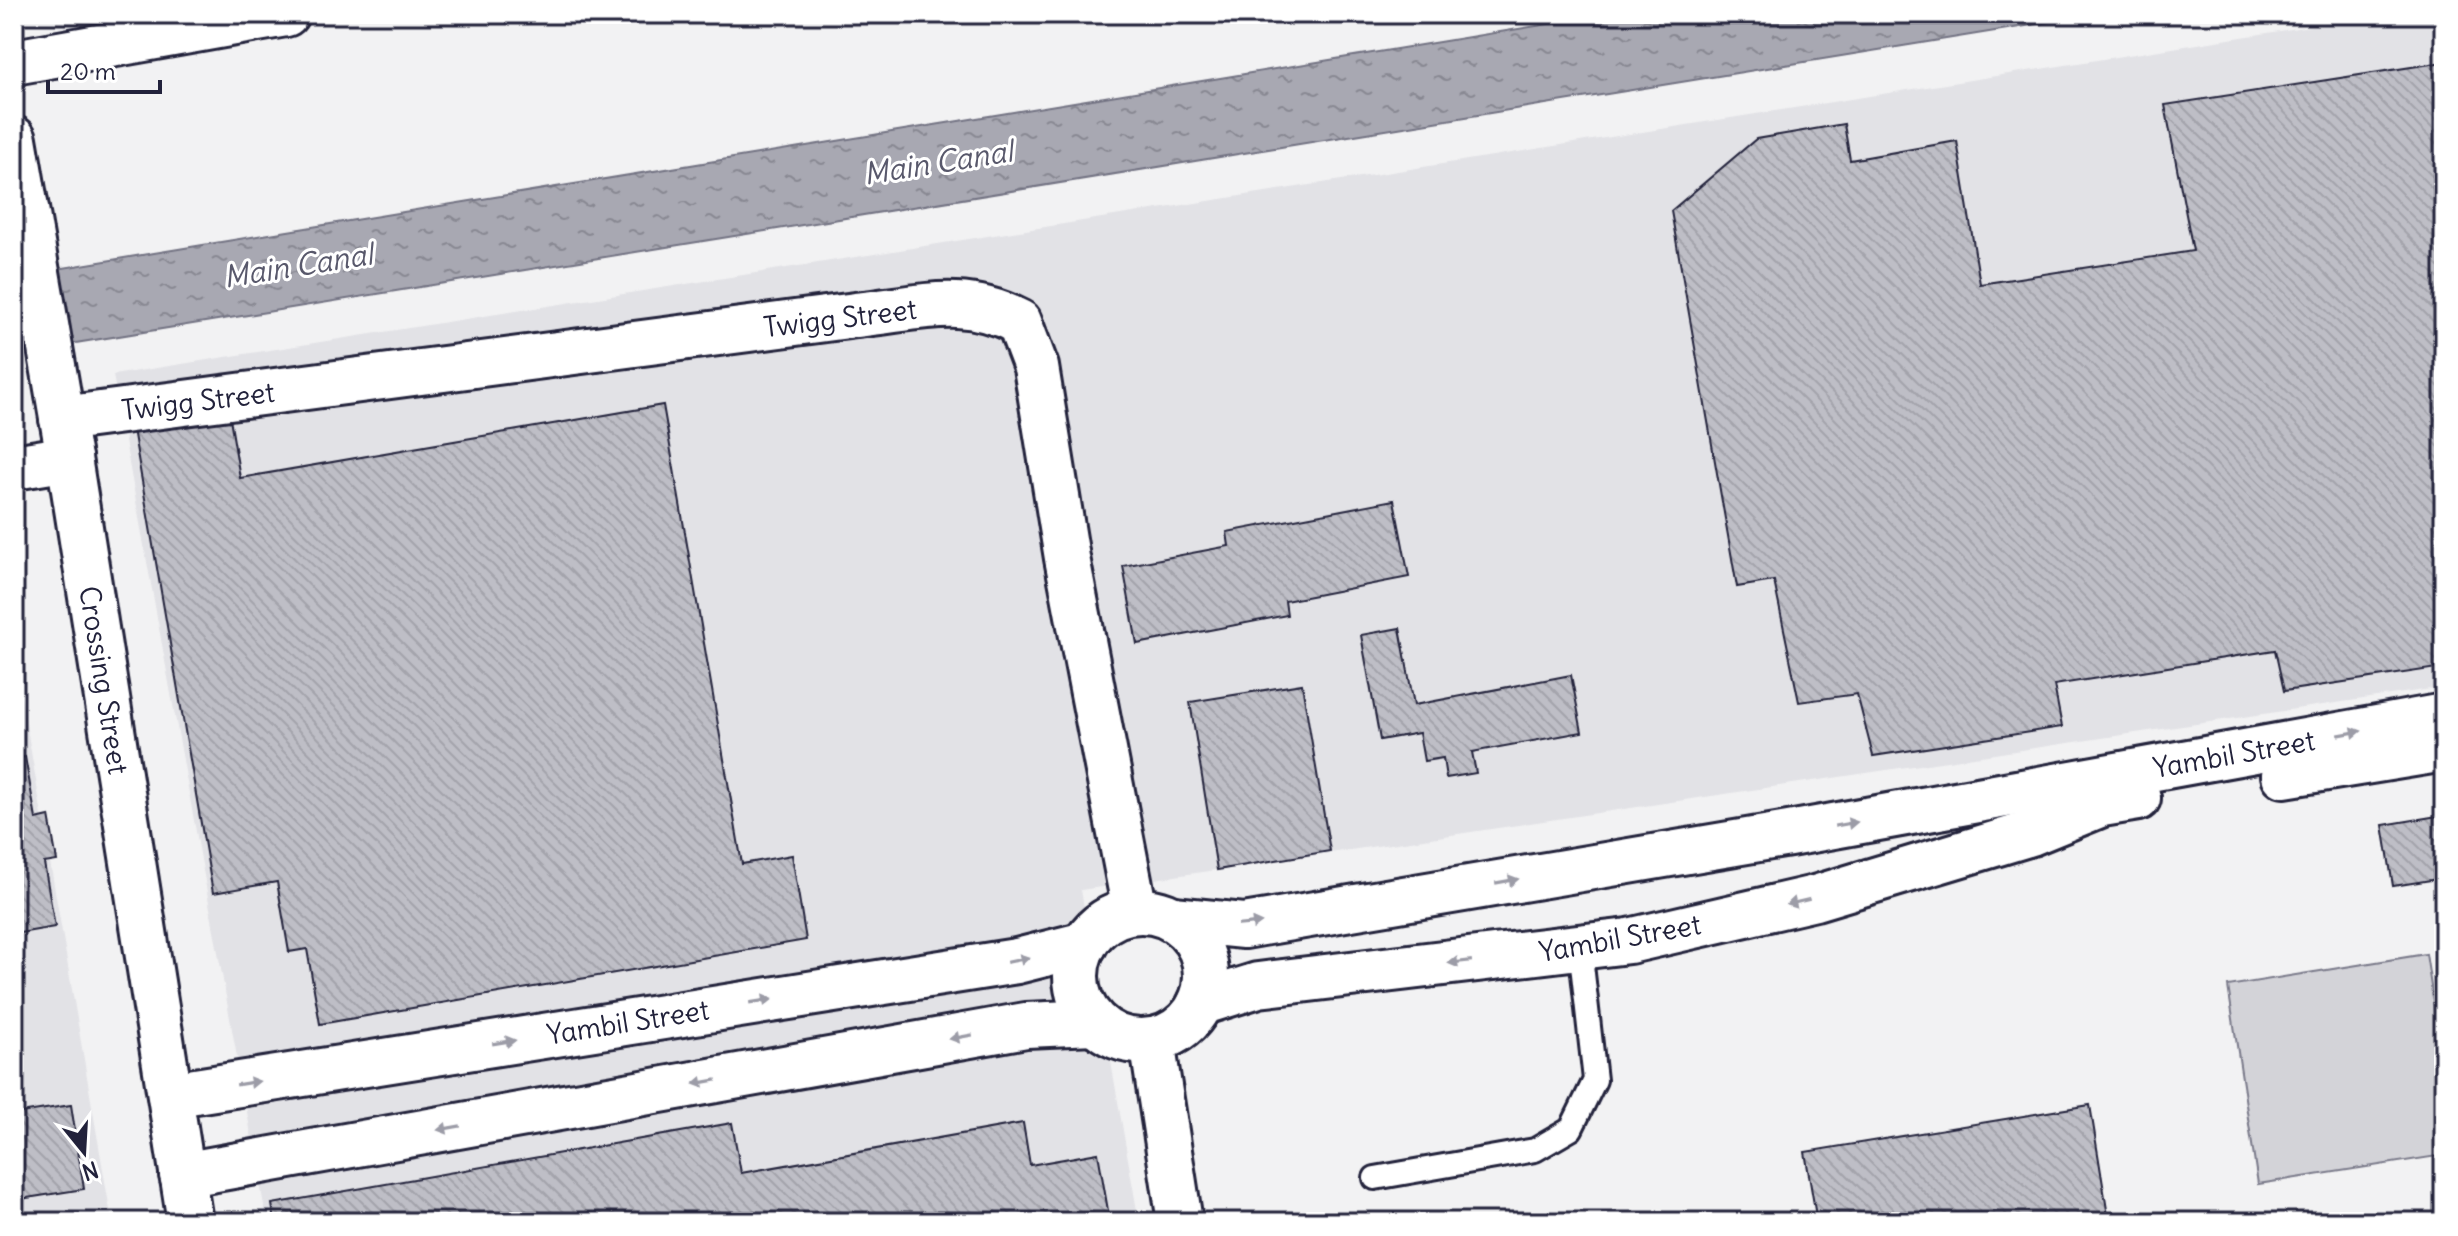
<svg xmlns="http://www.w3.org/2000/svg" width="2458" height="1236" font-family="Delius,sans-serif">
	<defs>
		<pattern id="water-ripples" width="26" height="14" patternUnits="userSpaceOnUse" patternTransform="scale(2)"><rect width="26" height="14" fill="#a8a8b2"/><path d="M2 4q2-2 4 0t4 0M15 11q2-2 4 0t4 0" fill="none" stroke="#888892"/></pattern>
		<pattern id="building-back-hatch" width="6" height="6" patternUnits="userSpaceOnUse" patternTransform="scale(2)"><rect width="6" height="6" fill="#bebec6"/><path d="M-1 5l2 2M0 0l6 6M5-1l2 2" fill="none" stroke="#a3a3ab"/></pattern>
	</defs>
	<rect width="100%" height="100%" fill="#f2f2f3"/>
	<filter id="ink" filterUnits="userSpaceOnUse"><feTurbulence type="fractalNoise" baseFrequency=".0125" numOctaves="2"/><feDisplacementMap in="SourceGraphic" scale="16" xChannelSelector="R" yChannelSelector="G"/><feConvolveMatrix kernelMatrix="1 2 1 2 8 2 1 2 1" color-interpolation-filters="sRGB"/></filter>
	<g filter="url(#ink)">
		<g fill="#e2e2e6">
			<polygon points="2386,14 2444,14 2444,687 1081,890 1139,1222 267,1222 113,375"/>
			<polygon points="14,653 112,1222 14,1222"/>
		</g>
		<polygon fill="#d3d3d8" stroke="#7a7a8a" stroke-width="2" points="2426,954 2444,1071 2444,1155 2258,1184 2228,986"/>
		<polygon fill="url(#water-ripples)" stroke="#727282" stroke-width="2" points="1610,14 2100,14 14,353 14,276"/>
		<g fill="url(#building-back-hatch)" stroke="#22223b" stroke-width="2">
			<polygon points="2444,62 2444,667 2284,691 2275,650 2054,685 2062,727 1873,756 1857,694 1799,702 1774,581 1737,587 1671,211 1756,139 1844,124 1850,160 1957,141 1980,284 2193,251 2165,105"/>
			<polygon points="663,405 742,864 792,855 806,940 320,1024 307,949 289,952 277,882 213,893 133,429 229,412 240,478"/>
			<polygon points="1394,500 1409,577 1285,601 1287,615 1137,644 1123,566 1229,546 1227,532"/>
			<polygon points="1400,628 1414,705 1571,675 1582,732 1472,752 1476,773 1446,778 1443,758 1424,761 1419,733 1380,740 1361,635"/>
			<polygon points="1302,684 1330,851 1217,870 1190,702"/>
			<polygon points="25,757 36,819 49,816 57,861 44,863 55,927 14,934 14,759"/>
			<polygon points="2444,815 2444,878 2393,886 2383,825"/>
			<polygon points="71,1105 84,1189 14,1200 14,1114"/>
			<polygon points="2090,1105 2109,1222 1817,1222 1805,1152"/>
			<polygon points="732,1123 741,1173 1023,1123 1030,1165 1098,1153 1110,1222 275,1222 272,1204"/>
		</g>
		<g fill="none" stroke-linecap="round" stroke-linejoin="round">
			<defs>
				<polyline id="service" points="1375,1178 1535,1150 1571,1129 1595,1080 1580,947"/>
				<g id="minor">
					<polyline points="14,62 286,14"/>
					<polyline points="14,139 69,458 190,1222"/>
					<path d="M62,419L856,315C918,309 961,292 1019,322L1036,367L1067,558L1135,911"/>
					<polyline points="14,467 69,458"/>
					<polyline points="2284,775 2444,749"/>
					<circle cx="1141" cy="976" r="65"/>
					<polyline points="1173,919 1244,926 1789,834 2444,716"/>
					<polyline points="1200,1003 1258,985 1629,941 1815,898 2031,833 2102,804 2138,798"/>
					<polyline points="1152,1041 1180,1222"/>
					<polyline points="170,1095 1017,961 1085,944"/>
					<polyline points="182,1175 1026,1025 1094,1022"/>
				</g>
			</defs>
			<use href="#service" stroke="#22223b" stroke-width="28"/>
			<use href="#minor" stroke="#22223b" stroke-width="50"/>
			<use href="#service" stroke="#fff" stroke-width="22"/>
			<use href="#minor" stroke="#fff" stroke-width="44"/>
		</g>
		<defs><path id="oneway-solid" d="M-6-.8H1V-3.2L6.5 0L1 3.2V.8H-6Z" transform="scale(2)"/></defs>
		<g fill="#9c9ca7">
			<use href="#oneway-solid" transform="translate(2350 733) rotate(-10)"/>
			<use href="#oneway-solid" transform="translate(1846 824) rotate(-10)"/>
			<use href="#oneway-solid" transform="translate(1507 881) rotate(-10)"/>
			<use href="#oneway-solid" transform="translate(1798 902) rotate(167)"/>
			<use href="#oneway-solid" transform="translate(1250 924) rotate(-6)"/>
			<use href="#oneway-solid" transform="translate(1018 960) rotate(-12)"/>
			<use href="#oneway-solid" transform="translate(1460 962) rotate(173)"/>
			<use href="#oneway-solid" transform="translate(761 1001) rotate(-9)"/>
			<use href="#oneway-solid" transform="translate(961 1037) rotate(170)"/>
			<use href="#oneway-solid" transform="translate(504 1042) rotate(-9)"/>
			<use href="#oneway-solid" transform="translate(705 1082) rotate(170)"/>
			<use href="#oneway-solid" transform="translate(248 1083) rotate(-9)"/>
			<use href="#oneway-solid" transform="translate(449 1128) rotate(170)"/>
		</g>
	</g>
	<g text-anchor="middle" stroke-width="6" stroke-linejoin="round" paint-order="stroke">
		<g font-size="28" fill="#22223b" stroke="#fff">
			<text transform="translate(840 318) rotate(-7)" y="10">Twigg Street</text>
			<text transform="translate(198 401) rotate(-7)" y="10">Twigg Street</text>
			<text transform="translate(104 680) rotate(81)" y="10">Crossing Street</text>
			<text transform="translate(2234 754) rotate(-10)" y="10">Yambil Street</text>
			<text transform="translate(1620 938) rotate(-10)" y="10">Yambil Street</text>
			<text transform="translate(628 1022) rotate(-9)" y="10">Yambil Street</text>
		</g>
		<g font-size="30" font-style="italic" fill="#58586b" stroke="#fff">
			<text transform="translate(938 163) rotate(-9)" y="10">Main Canal</text>
			<text transform="translate(298 266) rotate(-9)" y="10">Main Canal</text>
		</g>
	</g>
	<rect width="2458" height="1236" fill="none" stroke="#fff" stroke-width="48"/>
	<rect x="24" y="24" width="2410" height="1188" fill="none" stroke="#22223b" stroke-width="3" filter="url(#ink)"/>
	<g transform="translate(84 1152) rotate(162)" stroke="#ffffff" stroke-width="6" paint-order="stroke">
	<path d="M0-6L14 30L0 20L-14 30Z" fill="#22223b"/>
	<text y="-12" font-size="22" font-weight="bold" text-anchor="middle" fill="#22223b">N</text>
	</g>
	<path d="M48 80v12h112v-12" fill="none" stroke="#22223b" stroke-width="4"/>
	<text x="60" y="80" font-size="24" fill="#22223b" stroke="#ffffff" stroke-width="6" paint-order="stroke">20 m</text>
</svg>
